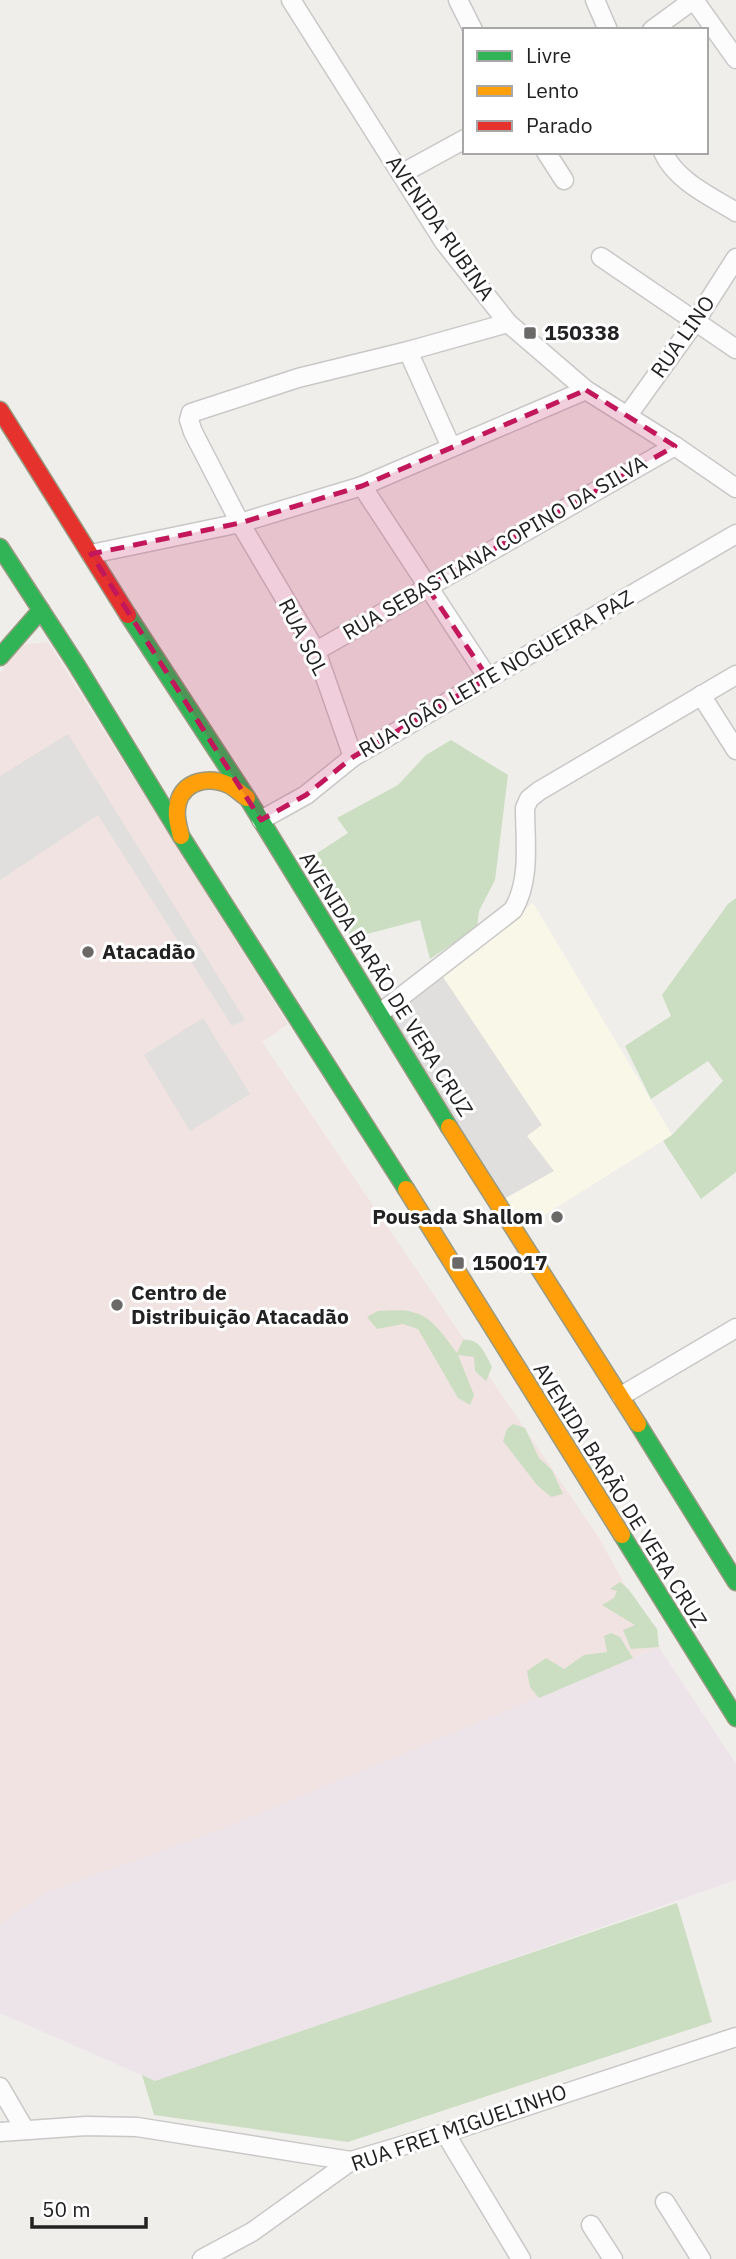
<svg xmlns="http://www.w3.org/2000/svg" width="736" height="2259" font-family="'IBM Plex Sans',sans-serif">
	<rect width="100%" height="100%" fill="#f0eeeb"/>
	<polygon fill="#f1e3e1" points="48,642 288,1024 262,1042 599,1538 659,1647 239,1823 45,1893 0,1924 0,673 15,653 26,644"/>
	<polygon fill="#ede4e9" points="659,1647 736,1764 736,1880 308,2030 155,2081 0,2013 0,1924 45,1893 222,1829"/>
	<polygon fill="#f8f7e8" points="533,903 672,1135 514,1234 381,1015"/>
	<g fill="#cbdec1">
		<polygon points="451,740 508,775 495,880 479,911 477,927 430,959 420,920 352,938 305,861 348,833 337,818 398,785 426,755"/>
		<polygon points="736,898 736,1172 701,1199 663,1141 672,1135 723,1081 708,1061 651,1099 625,1046 671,1016 662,995 728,904"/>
		<path d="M378,1311C389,1311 402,1309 412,1312C433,1316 445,1338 457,1353L463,1340C480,1338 485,1354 492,1367L486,1381L475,1371L474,1357L458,1355L474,1395L470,1405L458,1398L418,1329L403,1324L377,1329L367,1317Z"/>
		<polygon points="513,1424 525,1428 539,1458 552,1470 563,1494 551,1497 537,1485 503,1441 507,1429"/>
		<polygon points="620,1582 629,1590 657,1629 659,1647 631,1649 623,1630 635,1625 602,1605 614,1598 617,1591 610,1589"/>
		<polygon points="611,1633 620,1637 633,1658 539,1698 530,1687 527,1671 546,1658 564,1669 584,1655 607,1652 604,1636"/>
		<polygon points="677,1903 712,2022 348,2142 154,2115 142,2075 155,2081"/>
	</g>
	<g fill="#e0dfde">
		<polygon points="68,734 245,1020 232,1026 98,815 0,880 0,776"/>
		<polygon points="443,977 542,1125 527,1136 554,1171 502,1200 381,1015"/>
		<polygon points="203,1018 250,1094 190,1131 144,1055"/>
	</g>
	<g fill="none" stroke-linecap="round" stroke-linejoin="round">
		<defs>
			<g id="street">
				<polyline points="291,0 444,242 508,323 586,390 675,446 736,488"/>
				<polyline points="458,0 473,30"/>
				<polyline points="595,0 608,30"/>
				<polyline points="694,0 736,59"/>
				<polyline points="652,30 693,0"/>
				<polyline points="546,152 564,180"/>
				<path d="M663,152C676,181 710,196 736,212"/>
				<polyline points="401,174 465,139"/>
				<polyline points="601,257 736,349"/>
				<polyline points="408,351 451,447"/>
				<polyline points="628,415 695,322 736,258"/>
				<polyline points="362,486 488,678"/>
				<polyline points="91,554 240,523 362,486 586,390"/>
				<polyline points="316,651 675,446"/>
				<polyline points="701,695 736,750"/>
				<polyline points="353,757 316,651 240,523 193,432 189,420 191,413 298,378 408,351 508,323"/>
				<polyline points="261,820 306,795 353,757 736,534"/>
				<path d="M380,1013L513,910C531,880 525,841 525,808L529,799L539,791L736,675"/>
				<polyline points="621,1396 736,1328"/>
				<polyline points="0,2087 25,2130"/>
				<polyline points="0,2132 86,2126 137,2127 351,2161"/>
				<polyline points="445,2133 521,2259"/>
				<polyline points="665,2202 701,2259"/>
				<polyline points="591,2225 613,2259"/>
				<polyline points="202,2259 252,2232 351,2161 445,2133 736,2037"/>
			</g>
			<g id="fast">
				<polyline points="0,547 76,664 181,836 406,1189"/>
				<polyline points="128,615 248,799 449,1127"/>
				<polyline points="0,657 41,610"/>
				<polyline points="638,1424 736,1582"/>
				<polyline points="622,1535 736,1718"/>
			</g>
			<g id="slow">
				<path d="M181,836C178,825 175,814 178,803C184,780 210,776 229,785C235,788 241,794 247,798"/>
				<polyline points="449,1127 638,1424"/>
				<polyline points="406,1189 622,1535"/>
			</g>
			<polyline id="jam" points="0,410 128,615"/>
		</defs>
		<use href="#street" stroke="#c9c8c7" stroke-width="21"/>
		<use href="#fast" stroke="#999a82" stroke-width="19"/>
		<use href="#slow" stroke="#999a82" stroke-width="19"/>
		<use href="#jam" stroke="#999a82" stroke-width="19"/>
		<use href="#street" stroke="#fdfcfc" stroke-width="18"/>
		<use href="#fast" stroke="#30b455" stroke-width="16"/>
		<use href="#slow" stroke="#ff9f0a" stroke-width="16"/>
		<use href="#jam" stroke="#e5322d" stroke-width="16"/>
	</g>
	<path fill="#c2185b" fill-opacity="0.2" stroke="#c2185b" stroke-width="5" stroke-dasharray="14 9" stroke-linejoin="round" d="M586,390L675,446L427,587L488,678L353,757L306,795L261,820L91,554L240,523L362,486Z"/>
	<g fill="#6a6968" stroke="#fff" stroke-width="2.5">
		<rect x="523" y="326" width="14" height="14" rx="3.5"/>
		<circle cx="88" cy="952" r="7"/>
		<circle cx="557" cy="1217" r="7"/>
		<rect x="451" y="1256" width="14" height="14" rx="3.5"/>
		<circle cx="117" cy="1305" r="7"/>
	</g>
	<g text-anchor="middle" stroke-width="6" stroke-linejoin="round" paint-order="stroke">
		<g font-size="21" fill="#222" stroke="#fff">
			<text transform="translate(440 228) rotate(55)" y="7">AVENIDA RUBINA</text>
			<text transform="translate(683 337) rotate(-55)" y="7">RUA LINO</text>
			<text transform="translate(495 548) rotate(-30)" y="7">RUA SEBASTIANA COPINO DA SILVA</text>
			<text transform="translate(303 637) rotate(63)" y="7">RUA SOL</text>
			<text transform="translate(496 674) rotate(-30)" y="7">RUA JOÃO LEITE NOGUEIRA PAZ</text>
			<text transform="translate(386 984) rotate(58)" y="7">AVENIDA BARÃO DE VERA CRUZ</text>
			<text transform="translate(620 1495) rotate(58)" y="7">AVENIDA BARÃO DE VERA CRUZ</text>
			<text transform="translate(459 2128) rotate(-19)" y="7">RUA FREI MIGUELINHO</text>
		</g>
		<g font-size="21" font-weight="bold" fill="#222" stroke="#fff" text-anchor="start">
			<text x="544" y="340">150338</text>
			<text x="102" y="959">Atacadão</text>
			<text x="543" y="1224" text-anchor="end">Pousada Shallom</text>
			<text x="472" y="1270">150017</text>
			<text x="131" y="1300">Centro de<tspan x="131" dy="24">Distribuição Atacadão</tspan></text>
		</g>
	</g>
	<rect x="463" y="28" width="245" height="126" fill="#ffffff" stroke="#a7a7a7" stroke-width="2"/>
	<rect x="477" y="51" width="35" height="10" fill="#30b455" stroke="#a7a7a7" stroke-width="2"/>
	<text x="526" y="63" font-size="21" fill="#222222">Livre</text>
	<rect x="477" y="86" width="35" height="10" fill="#ff9f0a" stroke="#a7a7a7" stroke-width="2"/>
	<text x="526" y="98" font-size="21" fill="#222222">Lento</text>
	<rect x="477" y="121" width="35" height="10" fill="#e5322d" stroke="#a7a7a7" stroke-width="2"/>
	<text x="526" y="133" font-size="21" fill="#222222">Parado</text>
	<path d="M32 2217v10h114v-10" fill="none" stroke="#222222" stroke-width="3.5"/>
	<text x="42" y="2217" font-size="21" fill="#222222" stroke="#ffffff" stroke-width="5" paint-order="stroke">50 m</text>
</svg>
